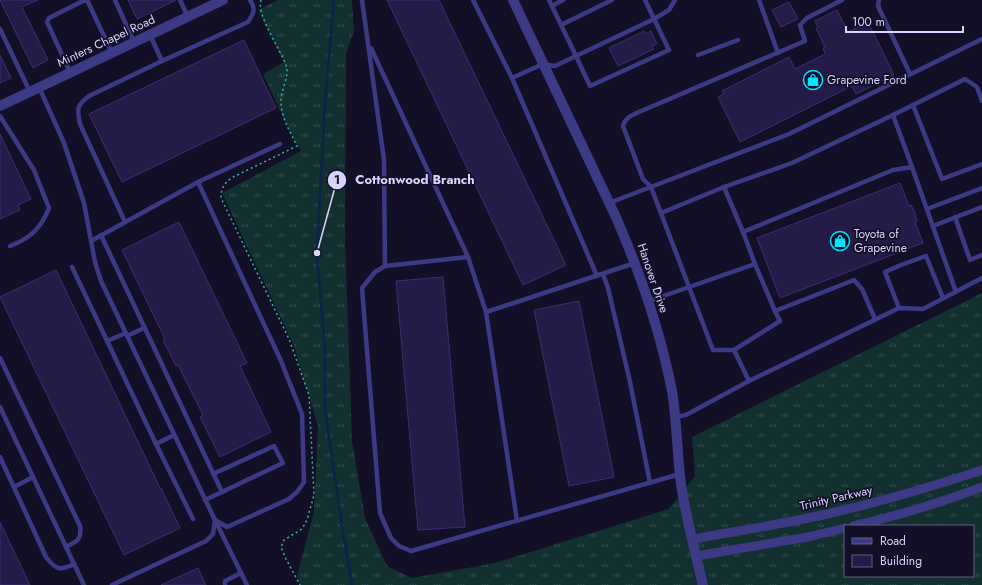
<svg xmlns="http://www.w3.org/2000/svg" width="982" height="585" font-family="Jost,sans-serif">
	<defs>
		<pattern id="grass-tufts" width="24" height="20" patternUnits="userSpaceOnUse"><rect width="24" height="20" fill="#12302f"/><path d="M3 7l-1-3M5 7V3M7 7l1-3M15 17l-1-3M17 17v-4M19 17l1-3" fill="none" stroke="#344d4e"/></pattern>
	</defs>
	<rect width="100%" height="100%" fill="#130f26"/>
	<path fill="url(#grass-tufts)" fill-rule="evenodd" d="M278,0H352L354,31L346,54L345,239L352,441L365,518L387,566L412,578L495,563L669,509L695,476L692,437L982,293V585H300L297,576L314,512L318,426L294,346L222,193L301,151L295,142L263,74L284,62L258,10ZM845,526H973V576H845Z"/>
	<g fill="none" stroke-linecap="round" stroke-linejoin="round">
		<polyline stroke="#0c2248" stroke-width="2.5" points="334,0 325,102 317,253 325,351 325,410 342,525 352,585"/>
	</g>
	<g fill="#241b47" stroke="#3b2d73">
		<polygon points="0,0 38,0 22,7 48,60 33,68"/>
		<polygon points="128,0 176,0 137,19"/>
		<polygon points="387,0 439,0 566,265 523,285"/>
		<polygon points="789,2 798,19 781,27 772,10"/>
		<polygon points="837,10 848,32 868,22 894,75 856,94 852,86 740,142 718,97 724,94 722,91 789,57 795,69 825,54 823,48 825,47 816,28 818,27 815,21"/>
		<polygon points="644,31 645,34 651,31 657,44 652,46 654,49 618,66 609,48"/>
		<polygon points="244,40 276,108 122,182 89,114"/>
		<polygon points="0,55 11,78 0,83"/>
		<polygon points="0,134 31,199 18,205 20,210 0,219"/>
		<polygon points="900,183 909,206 911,205 915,213 917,221 915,222 923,243 780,298 757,238"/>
		<polygon points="179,222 247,363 240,366 271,432 220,457 200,417 203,415 178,365 176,366 163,340 165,339 122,250"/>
		<polygon points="56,270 160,488 161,488 180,528 124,555 0,297"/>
		<polygon points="443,277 465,527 418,530 396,281"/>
		<polygon points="579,301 614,477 569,486 534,310"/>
		<polygon points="0,522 30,585 0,585"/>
		<polygon points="198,568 206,585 161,585"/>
	</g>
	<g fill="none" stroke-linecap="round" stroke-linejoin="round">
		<path stroke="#2fb8b0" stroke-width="1.5" stroke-dasharray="2 3" stroke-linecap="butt" d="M261,0C256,14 280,49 286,65C290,76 281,89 281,101C281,118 290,131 297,146L231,178C224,184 221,188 221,198L289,339L309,395L314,495L307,520L302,529L284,540L281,547L286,559L300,585"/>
		<g stroke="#3d3a85" stroke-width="4.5">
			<polyline points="115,0 134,42"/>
			<polyline points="180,0 188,17"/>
			<polyline points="362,0 384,160 385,266 375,272 362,288 380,513 391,538 399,546 411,551 680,474"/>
			<polyline points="473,0 512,78 543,64 555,66 576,56 590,86 669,50 645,0"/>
			<polyline points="549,0 576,56 654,19 669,10 675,0"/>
			<polyline points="759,0 778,53"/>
			<polyline points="879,0 878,6 910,74"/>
			<polyline points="552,6 563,0"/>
			<polyline points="561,25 612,0"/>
			<polyline points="0,29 30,92"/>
			<polyline points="371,48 468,257"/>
			<polyline points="698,55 738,40"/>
			<path d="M162,61L248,22C254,13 256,9 250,0"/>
			<polyline points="70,72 47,22 49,18 85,0 88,2 112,53"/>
			<polyline points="512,78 597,276"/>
			<polyline points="39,87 64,143 84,203 95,262 101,281 215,520 213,534 206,541 112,585"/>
			<polyline points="913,105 942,179 982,164"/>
			<polyline points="893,115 965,79 977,87 982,101"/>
			<path d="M0,116L34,170L49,208C41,228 31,238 10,246"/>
			<polyline points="198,182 280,144"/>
			<polyline points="609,203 789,134 982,39"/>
			<polyline points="927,209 982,188"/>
			<polyline points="661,213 724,187"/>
			<polyline points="955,217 970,260 982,255"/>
			<path d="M125,222L80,124C77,109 76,106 89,96L162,61L150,35"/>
			<polyline points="933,226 982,207"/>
			<polyline points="743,232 724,187 792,163 893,115 912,167"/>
			<polyline points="101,235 222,492 205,500"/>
			<polyline points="91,241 198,182 281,361 302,414 304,482 297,492 289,499 227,527 215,520"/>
			<polyline points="755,264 775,311 854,280 862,289 875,319"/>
			<polyline points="385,266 468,257 486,312 635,263"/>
			<polyline points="72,267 156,444 174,435"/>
			<polyline points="603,274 608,288 630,382 650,483"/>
			<polyline points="649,301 755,264 743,232 893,170 912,167 956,292"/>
			<polyline points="899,308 885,272 901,265 926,256 943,298"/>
			<path d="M775,311L780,321L734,350H713L651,187L643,179L623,126C625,118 632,115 639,112L805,41L800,25L807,18L842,0"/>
			<polyline points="486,312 517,521"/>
			<polyline points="127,336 144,328"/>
			<polyline points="107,341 126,333"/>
			<polyline points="734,350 749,381"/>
			<path d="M0,358L80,526C82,540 77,541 66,547"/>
			<polyline points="0,407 84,585"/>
			<polyline points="675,417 686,415 749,381 899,308 923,309 982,278"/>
			<polyline points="156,444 193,519"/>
			<path d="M0,457L46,557C56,570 60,571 74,564"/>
			<polyline points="213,474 274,446 283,463 222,492"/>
			<polyline points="14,487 33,477"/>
			<polyline points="215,520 247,585"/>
			<polyline points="225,585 225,581 241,573"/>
		</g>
		<g stroke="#3d3a85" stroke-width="9">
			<path d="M853,526C897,516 940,503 982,487"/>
			<path d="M693,539C737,531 783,524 827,514C880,502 931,487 982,470"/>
			<polyline points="696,556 808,537 845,528"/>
		</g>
		<g stroke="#3d3a85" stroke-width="10">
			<path d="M513,0L615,215C640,272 660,330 672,391C677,422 677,453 681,484C686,518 695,552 703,585"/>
			<polyline points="0,106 223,0"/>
		</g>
	</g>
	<defs>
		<symbol id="shop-ring" viewBox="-11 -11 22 22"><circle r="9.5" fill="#130f26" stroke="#00e5ff" stroke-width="1.5"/><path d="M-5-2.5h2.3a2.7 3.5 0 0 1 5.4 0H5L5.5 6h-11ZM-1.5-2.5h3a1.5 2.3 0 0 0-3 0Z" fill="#00e5ff"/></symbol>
	</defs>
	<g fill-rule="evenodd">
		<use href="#shop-ring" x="802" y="69" width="22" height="22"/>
		<use href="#shop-ring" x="829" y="230" width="22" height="22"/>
	</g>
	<g text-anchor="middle" stroke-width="3.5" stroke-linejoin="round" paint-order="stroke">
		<g font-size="12" fill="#d9d4ff" stroke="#130f26">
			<text transform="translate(106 41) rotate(-25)" y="4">Minters Chapel Road</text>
			<text transform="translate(653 278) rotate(71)" y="4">Hanover Drive</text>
			<text transform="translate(836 498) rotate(-13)" y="4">Trinity Parkway</text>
		</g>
		<g font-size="12" fill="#d9d4ff" stroke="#130f26" text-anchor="start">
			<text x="827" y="84">Grapevine Ford</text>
			<text x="854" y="238">Toyota of<tspan x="854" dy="14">Grapevine</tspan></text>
		</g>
	</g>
	<path fill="none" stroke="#d9d4ff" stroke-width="1.5" d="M317 253L337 180"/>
	<g fill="#d9d4ff" stroke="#130f26" stroke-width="1.5">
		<circle cx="317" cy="253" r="4"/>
		<circle cx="337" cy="180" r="10"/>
	</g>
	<g font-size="12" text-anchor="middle" font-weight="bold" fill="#111">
		<text x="337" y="184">1</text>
	</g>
	<g font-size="13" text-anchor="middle" font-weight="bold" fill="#d9d4ff" stroke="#130f26" stroke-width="3.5" stroke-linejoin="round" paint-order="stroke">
		<text x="415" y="184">Cottonwood Branch</text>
	</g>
	<rect x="844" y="525" width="130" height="52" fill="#130f26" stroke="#625e7d"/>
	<rect x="852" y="538" width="20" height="6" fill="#3d3a85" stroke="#625e7d"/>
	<text x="880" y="545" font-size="12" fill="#d9d4ff">Road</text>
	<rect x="852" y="555" width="20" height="12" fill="#241b47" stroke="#625e7d"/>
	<text x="880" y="565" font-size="12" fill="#d9d4ff">Building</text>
	<path d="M846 26v6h117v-6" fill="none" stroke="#d9d4ff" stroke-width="2"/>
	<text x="852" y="26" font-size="12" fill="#d9d4ff" stroke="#130f26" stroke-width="3" paint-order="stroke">100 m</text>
</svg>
